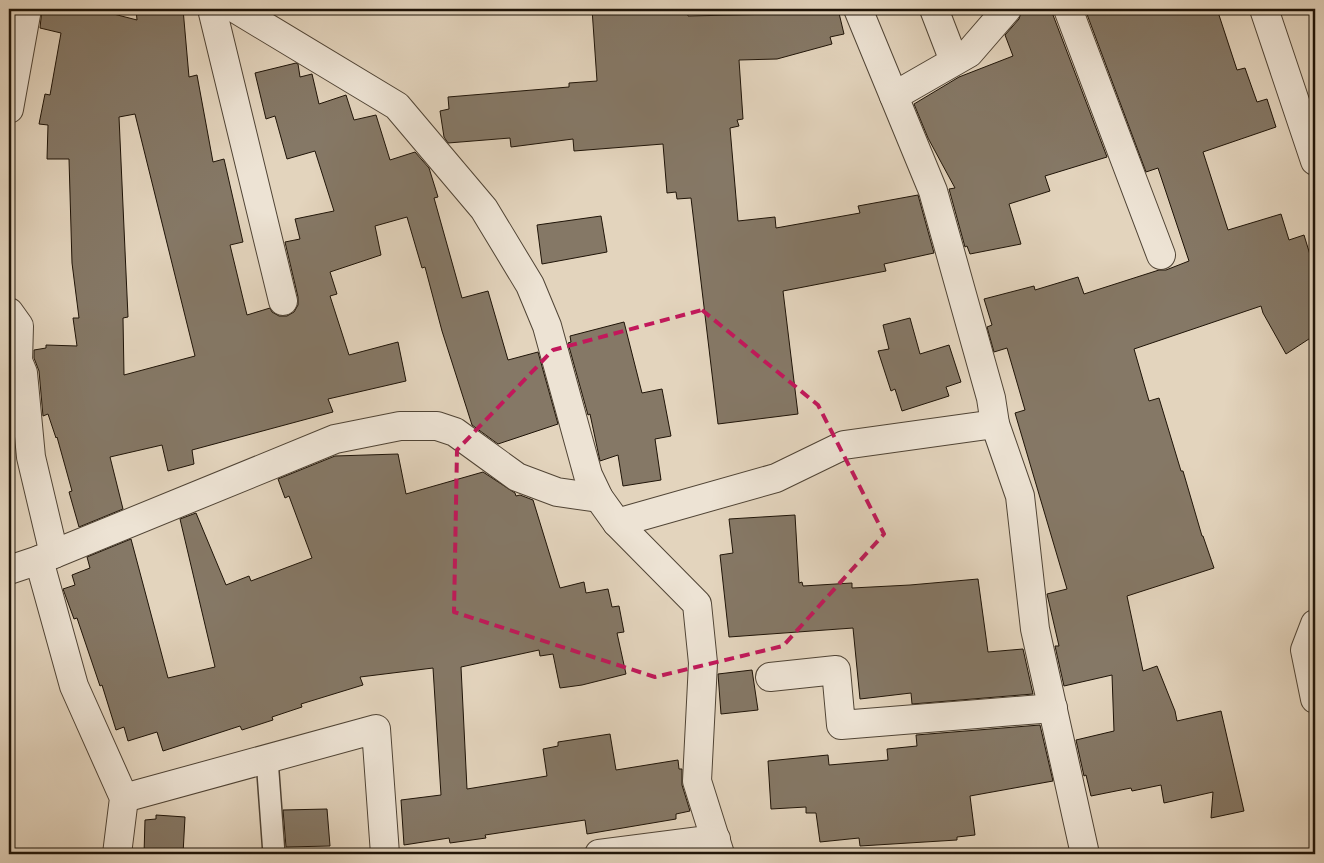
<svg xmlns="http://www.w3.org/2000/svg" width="1324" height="863" font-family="'Old Standard TT',serif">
	<rect width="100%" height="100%" fill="#e3d4bd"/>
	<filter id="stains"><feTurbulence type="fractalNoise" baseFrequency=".004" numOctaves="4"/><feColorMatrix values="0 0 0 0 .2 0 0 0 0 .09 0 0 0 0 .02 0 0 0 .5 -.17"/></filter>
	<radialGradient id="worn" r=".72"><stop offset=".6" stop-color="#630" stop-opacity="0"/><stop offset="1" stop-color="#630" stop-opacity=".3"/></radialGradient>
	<g fill="#857866" stroke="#1f1408" fill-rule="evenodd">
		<path d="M42,9H94L137,20L136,9H183L189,77L197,75L213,162L224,159L243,242L230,245L247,315L270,308L272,312L279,316H287L294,312L298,305V297L285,242L300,239L295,219L334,211L315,151L287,159L275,116L266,119L255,73L296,63L298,64L300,77L312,74L319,104L346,95L354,120L376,115L390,160L415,152L429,168L438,197L434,198L462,298L488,291L508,360L538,352L558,424L498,444L472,425L442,331L425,267L422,268L407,217L375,226L381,255L330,272L337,294L330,296L349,355L398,342L406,381L328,399L333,412L192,450L194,464L168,471L162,445L110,457L123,509L79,527L69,492L72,491L57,437L56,438L48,414L43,416L39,371L34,358V350L46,348V345L77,346L73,318H79L72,263L69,159H47L48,125L39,124L45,94L50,95L61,33L40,28ZM135,114L195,356L124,375L123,318L128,317L119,117Z"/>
		<polygon points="592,9 687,9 688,16 777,14 796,9 838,9 844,34 830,37 832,44 777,59 739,60 743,119 737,120 739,126 730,128 738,221 775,217 776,228 860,213 858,206 918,195 934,253 884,264 886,271 783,291 798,414 718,424 691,198 677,199 676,192 667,193 663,144 574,151 573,139 511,147 510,138 448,143 444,137 440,111 449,109 448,97 569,87 569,83 597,81"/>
		<polygon points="1022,9 1053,9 1053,15 1107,157 1045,176 1050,191 1009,204 1021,244 970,254 967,246 965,247 949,189 955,188 928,138 914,104 959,77 1013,56 1005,35 1019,19"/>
		<polygon points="1085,9 1217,9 1237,70 1245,68 1257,102 1267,99 1276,127 1203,152 1228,230 1281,214 1289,240 1304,235 1315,271 1315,335 1286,354 1263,313 1261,306 1134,349 1149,401 1159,398 1181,471 1183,471 1202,536 1203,536 1214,568 1127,596 1143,671 1157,666 1175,711 1177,721 1221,711 1244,811 1211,818 1213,792 1164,803 1161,785 1132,791 1131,788 1091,796 1086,775 1084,776 1076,740 1114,731 1112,675 1064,686 1055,646 1059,646 1047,594 1067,589 1015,413 1025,410 1007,348 994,352 987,327 992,325 984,299 1034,286 1035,290 1078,277 1084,294 1159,270 1166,270 1189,261 1158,168 1146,172"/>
		<polygon points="601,216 607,252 542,264 537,225"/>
		<polygon points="910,318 920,354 949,345 961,382 946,387 949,396 902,411 895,389 891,391 878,351 889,349 883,325"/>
		<polygon points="624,322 642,393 662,389 671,436 655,439 661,480 623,486 618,455 600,461 590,414 588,415 568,343 571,342 570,336"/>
		<polygon points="398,454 406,494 483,472 515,493 516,496 520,495 533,500 560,588 584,582 586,593 608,589 612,607 619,606 624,632 617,633 626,674 582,685 560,688 553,654 540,656 539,650 461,667 467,789 547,776 543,749 558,746 558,742 610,734 616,770 678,760 679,769 682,769 682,785 690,811 676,814 676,819 587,834 585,820 485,835 486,838 450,843 449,838 404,845 401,800 441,795 433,668 360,677 363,685 301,704 302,707 272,717 273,720 242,730 240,726 163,751 157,732 128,741 124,727 116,730 102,685 100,686 77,618 74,619 63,589 75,585 72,575 90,568 87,557 131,539 168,678 215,667 180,519 196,513 226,585 249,576 251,581 312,558 289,496 285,498 278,479 335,456"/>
		<polygon points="795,515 799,583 802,582 803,586 852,583 852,588 910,585 978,579 988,652 1023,649 1033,694 912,704 911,693 860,699 853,628 729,637 720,555 733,553 729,519"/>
		<polygon points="752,670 758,710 721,714 718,674"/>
		<polygon points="1040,725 1053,781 970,796 975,835 957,837 957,840 860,846 859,838 820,842 816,813 806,813 806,807 771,809 768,761 828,755 829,765 888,760 887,749 917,746 916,735"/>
		<polygon points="327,809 330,846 286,847 283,810"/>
		<polygon points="156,815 185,817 183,854 144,854 145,820 156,819"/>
	</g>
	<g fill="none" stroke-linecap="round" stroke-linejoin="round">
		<defs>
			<polyline id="service" points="267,759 274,854"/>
			<g id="minor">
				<polyline points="212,9 283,301"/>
				<polyline points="236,9 397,106 484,209 530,285 547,326 588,475 599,498 617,523 697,604 703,663 697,781 720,854"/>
				<polyline points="858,9 933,191 991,398 995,424 1020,496 1035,629 1085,854"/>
				<polyline points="934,9 954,61"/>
				<polyline points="1068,9 1161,255"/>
				<polyline points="1264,9 1315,161"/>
				<polyline points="894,96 969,53 1007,9"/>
				<polyline points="9,109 27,9"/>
				<polyline points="9,312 19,326 18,361 23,373 31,457 54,554"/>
				<polyline points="617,523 776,478 844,445 995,424"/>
				<polyline points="39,560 335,439 400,426 437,426 455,432 517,477 557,492 599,498"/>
				<polyline points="9,570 39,560 74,686 124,798 117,854"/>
				<polyline points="1315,624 1305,650 1315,699"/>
				<polyline points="770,677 836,670 841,725 1053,708"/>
				<polyline points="124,798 376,729 385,854"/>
				<polyline points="599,854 716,839"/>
			</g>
		</defs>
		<use href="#service" stroke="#504435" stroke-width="24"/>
		<use href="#minor" stroke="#504435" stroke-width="30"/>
		<use href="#service" stroke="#ede3d4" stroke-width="21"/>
		<use href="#minor" stroke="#ede3d4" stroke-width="28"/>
	</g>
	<path fill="none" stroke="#c2185b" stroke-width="4" stroke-dasharray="10 6" stroke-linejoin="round" d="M702,310L818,405L884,534L783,646L655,677L454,612L457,450L553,350Z"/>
	<rect width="1324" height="863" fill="none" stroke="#e3d4bd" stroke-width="30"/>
	<rect x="10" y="10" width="1304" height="843" fill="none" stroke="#1f1408" stroke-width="2.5"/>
	<rect x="15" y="15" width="1294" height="833" fill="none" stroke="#1f1408"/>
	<rect width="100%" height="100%" filter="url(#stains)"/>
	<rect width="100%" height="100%" fill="url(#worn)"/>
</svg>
